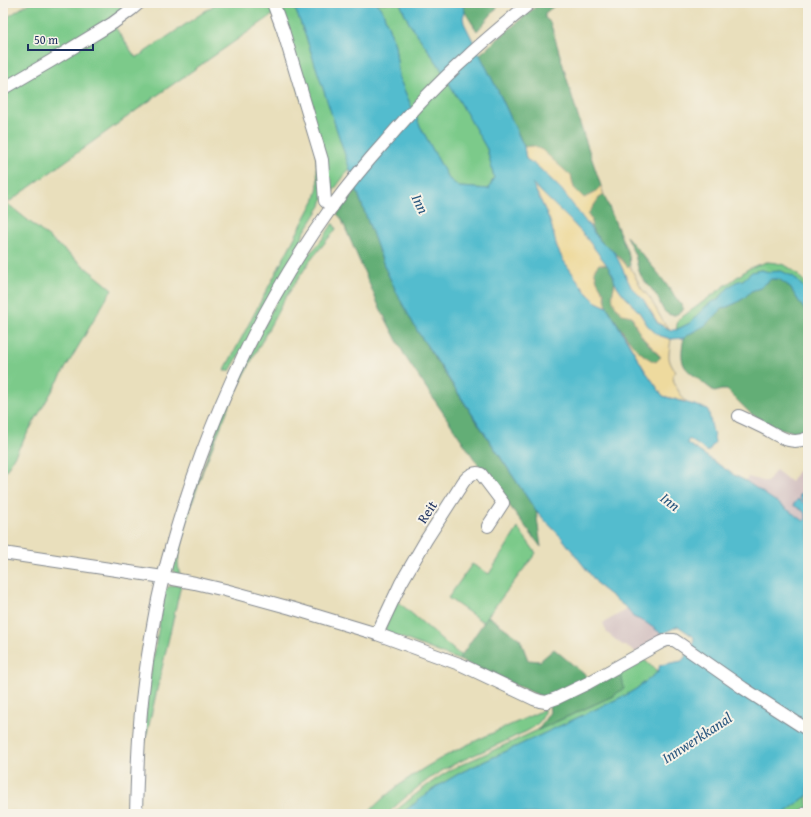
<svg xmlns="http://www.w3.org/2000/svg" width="811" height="817" font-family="'Gentium Book Plus',serif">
	<rect width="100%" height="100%" fill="#f7f3e8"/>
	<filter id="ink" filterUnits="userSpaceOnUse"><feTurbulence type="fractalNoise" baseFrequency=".025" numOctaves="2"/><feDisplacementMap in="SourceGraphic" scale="8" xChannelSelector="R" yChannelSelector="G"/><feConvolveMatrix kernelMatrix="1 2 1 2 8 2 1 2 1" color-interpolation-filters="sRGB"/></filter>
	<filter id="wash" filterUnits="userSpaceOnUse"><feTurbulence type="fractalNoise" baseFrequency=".012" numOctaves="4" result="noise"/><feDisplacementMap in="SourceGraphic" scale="16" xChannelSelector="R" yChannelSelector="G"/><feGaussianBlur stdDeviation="0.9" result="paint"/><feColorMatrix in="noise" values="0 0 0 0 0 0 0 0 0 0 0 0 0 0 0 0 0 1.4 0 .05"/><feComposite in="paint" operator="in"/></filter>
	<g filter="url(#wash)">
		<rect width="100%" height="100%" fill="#e9dfbc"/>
		<g fill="#d2bfc0">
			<polygon points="808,458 808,494 803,491 805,502 803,503 793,505 803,511 806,515 806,519 804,521 746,481 748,477 767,482 776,470 791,482 802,465"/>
			<polygon points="628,609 633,617 645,622 662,634 657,642 636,652 621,644 607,633 603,623"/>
		</g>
		<g fill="#7bca8a" stroke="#4b7c74">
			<polygon points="29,3 136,3 3,87 3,20"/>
			<polygon points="217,3 270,3 274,14 159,94 9,202 3,198 3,92 113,24 136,58"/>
			<polygon points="275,3 293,3 306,37 350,168 331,194 328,193"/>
			<polygon points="377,3 400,3 409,23 438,64 487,149 494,177 489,189 459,187 448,178 420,126 399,78 395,45 383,12"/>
			<polygon points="316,149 324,194 321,206 303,234 301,245 230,371 224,371 315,199 318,186"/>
			<polygon points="3,200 112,289 31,427 3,476"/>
			<path d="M333,223L336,229L310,261L284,300L254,356L230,404L203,470L187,520L178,561L179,572L181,576C176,575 173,572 172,566L185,517L228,399L277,300L305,256C318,248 325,235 333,223Z"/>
			<path d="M767,262C781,263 789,265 799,276C806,283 808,285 808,295L804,288L794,277L781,271L769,272L761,270L752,272L743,280L736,282L728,288L718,300L712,302L704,308L690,323L676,330L678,320L748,269L757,265Z"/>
			<polygon points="518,528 536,553 483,622 448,598 472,564 489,574"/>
			<polygon points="174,585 181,585 143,751 148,689 165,591 168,587"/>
			<polygon points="396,600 461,656 459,660 387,632 385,629"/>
			<path d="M641,657L658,672L636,689L626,695L462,772L436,787L401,814H392C412,797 431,781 454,768L613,696L620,668Z"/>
			<path d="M544,708C545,716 539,724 532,728C528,731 523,733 518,735C491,749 460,759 435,775C418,786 402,800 387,814H367C413,764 479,740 539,712Z"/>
			<polygon points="808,795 808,809 795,814 783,814"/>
		</g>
		<g fill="#64ae76" stroke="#406e6a">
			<polygon points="462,3 501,3 477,31 465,12"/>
			<polygon points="540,3 558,3 545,13 545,18 550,22 552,28 581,127 601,186 594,193 584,199 574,188 571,176 533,146 524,147 502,99 479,55"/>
			<polygon points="356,188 385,268 401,301 418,332 441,368 536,511 541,547 477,463 406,358 378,304 341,218 337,214"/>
			<polygon points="604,195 629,256 630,266 628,267 615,253 601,242 591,227 592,220 588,214 599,198"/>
			<path d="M626,236L658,273L684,309C680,312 676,316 671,315C662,313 661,304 658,298C654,291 648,285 643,279C638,272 637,263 635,255C632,249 629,242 626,236Z"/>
			<path d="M599,264L607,265C616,279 616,280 612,296L632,316L636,327L643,338L661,358L656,362L649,360L634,347L621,329L607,307L604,293L597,281L594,270Z"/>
			<path d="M771,279H779L789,286L808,315V430L794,432L775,427L751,414L727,390H721L715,392C709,387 688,372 685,367C680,359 682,347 684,338L713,318L722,309L736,303L744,298L751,291L760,288Z"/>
			<polygon points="488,616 520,639 528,660 540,661 554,649 590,679 545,698 459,660 461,656"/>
			<polygon points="620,668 624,688 613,696 538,730 550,712 549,704"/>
		</g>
		<g fill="#eeda9e" stroke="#84847e">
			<polygon points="533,146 542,150 571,176 574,188 584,198 594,193 601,186 604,195 599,198 588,214 592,220 591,227 582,218 561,189 537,166 526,159 524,147"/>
			<polygon points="532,182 570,220 585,236 607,265 599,264 594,270 597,281 604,293 607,307 596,302 585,291 563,260 557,248 551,224 547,214"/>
			<polygon points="615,253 628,267 630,266 641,288 650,298 664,323 671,330 658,323 643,299 631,287"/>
			<path d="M615,283L622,293L639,312L648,326L658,335L671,339C669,355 666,359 676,372L673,374C672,383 681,395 686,402L663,396L644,369L621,329C630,342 641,357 656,362L661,357L643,338L636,327L632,316L622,314C611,301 611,300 615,283Z"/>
		</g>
		<polygon fill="#52bcce" stroke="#367696" points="293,3 377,3 383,12 395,45 399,78 420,126 448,178 459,187 489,189 494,177 487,149 438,64 409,23 400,3 462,3 465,12 463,17 464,23 502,99 524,147 526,159 537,166 561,189 601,242 615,253 631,287 643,299 658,324 671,330 676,330 690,323 704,308 712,302 718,300 728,288 736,282 743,280 752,272 761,270 769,272 781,271 794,277 804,288 808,295 808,315 789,286 779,279 771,279 760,288 751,291 744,298 736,303 722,309 713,318 704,326 691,333 684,338 671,339 658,335 648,326 639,312 622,293 615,283 613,275 607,265 585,236 570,220 532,183 547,214 551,224 557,248 563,260 585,291 596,302 607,307 644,369 663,396 708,409 715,442 708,452 689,439 687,443 734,475 746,481 804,521 806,519 806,515 803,511 793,505 798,499 803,503 805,502 799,497 803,491 808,494 808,795 783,814 401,814 436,787 462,772 626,695 636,689 658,672 660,665 682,661 693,646 694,637 678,626 662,634 645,622 633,617 628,609 600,587 562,538 536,511 418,332 401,301 385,268 356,188 306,37"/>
	</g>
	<g filter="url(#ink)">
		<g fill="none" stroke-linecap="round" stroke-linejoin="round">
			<defs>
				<g id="minor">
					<polyline points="273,3 283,30 322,160 325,201 332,207"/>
					<polyline points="3,89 51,61 113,23 132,9 139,3"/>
					<path d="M739,416C748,420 756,424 764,428C779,436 790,446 808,438"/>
					<polyline points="3,553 163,577 195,583 225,590 291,608 377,634 462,665 534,699 540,701 546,702 557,698 588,683 662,642 667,640 674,640 680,644 743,688 808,730"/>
					<path d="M377,634L401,583L426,540L464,481C469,475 474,471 481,474L503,503L488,526"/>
					<path d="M136,814C137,773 138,733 143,692C146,665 151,636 156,609C163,574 173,539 184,505C218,399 266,298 331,208C348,185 366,163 385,142C410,113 437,84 466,58C486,39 508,21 530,3"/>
					<polyline points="804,814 808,812"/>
				</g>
			</defs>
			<use href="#minor" stroke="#82878d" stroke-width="14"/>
			<use href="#minor" stroke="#fff" stroke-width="12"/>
		</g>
	</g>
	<g text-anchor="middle" stroke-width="4" stroke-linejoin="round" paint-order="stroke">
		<g font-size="14" fill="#1b2f5e" stroke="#f7f3e8">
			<text transform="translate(427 512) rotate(-57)" y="5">Reit</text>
		</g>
		<g font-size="15" font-style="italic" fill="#2c5980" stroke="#f7f3e8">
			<text transform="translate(420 204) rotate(65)" y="5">Inn</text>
			<text transform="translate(670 502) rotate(38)" y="5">Inn</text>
			<text transform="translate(697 738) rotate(-33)" y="5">Innwerkkanal</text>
		</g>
	</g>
	<rect width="811" height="817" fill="none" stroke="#f7f3e8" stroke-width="16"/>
	<path d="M28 44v6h65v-6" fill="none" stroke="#1b2f5e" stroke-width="2"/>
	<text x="34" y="44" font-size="12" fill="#1b2f5e" stroke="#f7f3e8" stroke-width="3" paint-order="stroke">50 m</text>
</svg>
